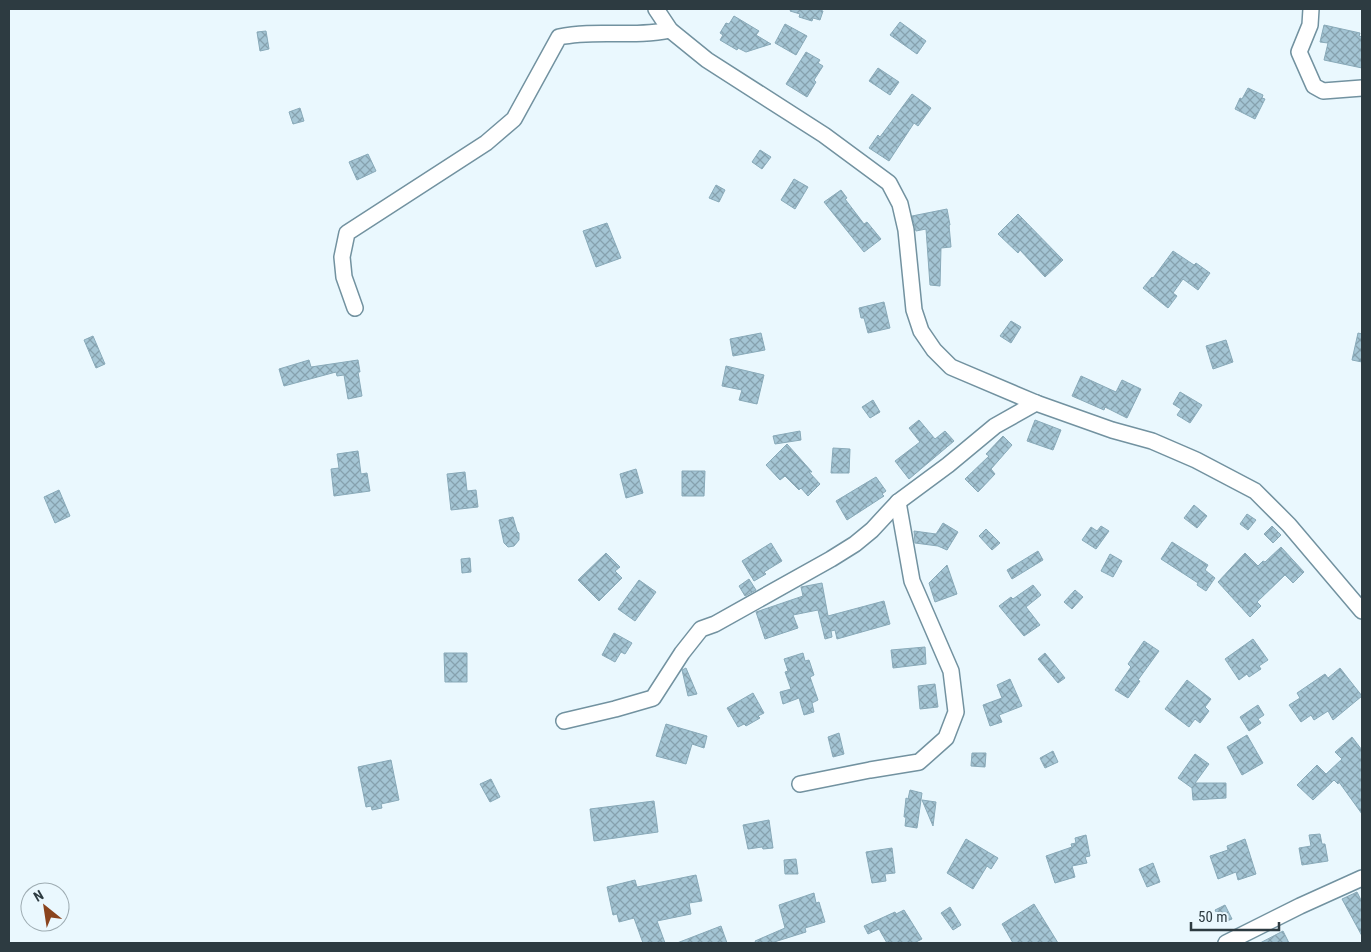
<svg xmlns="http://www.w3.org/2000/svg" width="1371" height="952" font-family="'Roboto Condensed',sans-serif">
	<defs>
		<pattern id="building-cross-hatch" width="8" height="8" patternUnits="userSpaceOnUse" patternTransform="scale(1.25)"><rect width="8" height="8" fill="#a4c5d4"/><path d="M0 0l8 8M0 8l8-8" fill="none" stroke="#86a1ae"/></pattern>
	</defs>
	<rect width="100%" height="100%" fill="#eaf8fe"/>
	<g fill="url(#building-cross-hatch)" stroke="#89aab9">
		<polygon points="791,9 816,9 823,11 820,20 813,18 812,21 799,17 800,14 790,11"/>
		<polygon points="734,16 759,31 756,35 771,44 746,52 738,48 737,50 720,40 723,35 720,33 726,23 729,24"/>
		<polygon points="900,22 926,41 917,54 890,35"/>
		<polygon points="785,24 807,36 796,55 775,43"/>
		<polygon points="1324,25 1360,33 1359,36 1362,37 1362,68 1324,60 1328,43 1320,42"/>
		<polygon points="266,31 269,49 260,51 257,32"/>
		<polygon points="806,52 820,60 818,63 823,66 814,80 816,82 807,97 786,84"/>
		<polygon points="878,68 899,82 890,95 869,81"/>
		<polygon points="1248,88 1263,95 1262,98 1265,99 1255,119 1235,109 1240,98 1242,99"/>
		<polygon points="912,94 931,108 918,126 914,123 889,161 869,148 878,135 880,137"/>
		<polygon points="300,108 304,121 293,124 289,112"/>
		<polygon points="760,150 771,157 762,169 752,162"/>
		<polygon points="368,154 376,171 357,180 349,162"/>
		<polygon points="794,179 808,187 795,209 781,200"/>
		<polygon points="716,185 725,190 719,202 709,198"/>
		<polygon points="841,190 847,198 845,199 864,224 867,222 881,239 864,252 824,202"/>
		<polygon points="947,209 950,225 949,225 951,247 941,248 940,286 930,285 926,229 916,231 912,216"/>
		<polygon points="1018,214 1063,260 1045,277 1020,250 1018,253 998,234"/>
		<polygon points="607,223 621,258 596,267 583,231"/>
		<polygon points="1173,251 1194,265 1196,263 1210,273 1198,290 1183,279 1173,293 1177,296 1168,308 1143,288 1152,277 1153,278"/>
		<polygon points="884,302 890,328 868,333 864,318 861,318 859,308"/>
		<polygon points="1011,321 1021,327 1011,343 1000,336"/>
		<polygon points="761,333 765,350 733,356 730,339"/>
		<polygon points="1358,333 1362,334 1362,362 1352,360"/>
		<polygon points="93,336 105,364 96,368 84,340"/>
		<polygon points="1226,340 1233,362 1213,369 1206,346"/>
		<polygon points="309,360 311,367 358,360 360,372 358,372 362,396 348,399 344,375 337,376 336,372 284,386 279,369"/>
		<polygon points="726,366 764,375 757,404 739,400 742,390 722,386"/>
		<polygon points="1081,376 1116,392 1122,380 1141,389 1127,418 1105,407 1104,410 1072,396"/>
		<polygon points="1180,392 1202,405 1190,423 1177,415 1181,409 1173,404"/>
		<polygon points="873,400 880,412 870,418 862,407"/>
		<polygon points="919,420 935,439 945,431 954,441 909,479 895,461 920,442 909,428"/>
		<polygon points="1035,420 1061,430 1053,450 1027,441"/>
		<polygon points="800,431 801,440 775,444 773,436"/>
		<polygon points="1003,436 1012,445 991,469 995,474 978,492 965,479 989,456 986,454"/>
		<polygon points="787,444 812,472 809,472 820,484 808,496 801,488 799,490 785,476 780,480 766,465"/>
		<polygon points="833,448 850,449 849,473 831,473"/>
		<polygon points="358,451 361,474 367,473 370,491 334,496 331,469 339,468 337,454"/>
		<polygon points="636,469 643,493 626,498 620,474"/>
		<polygon points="682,471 705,471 704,496 682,496"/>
		<polygon points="465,472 467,491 476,490 478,507 451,510 447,474"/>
		<polygon points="876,477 886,491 882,494 884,496 847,520 836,501"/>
		<polygon points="59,490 70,516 55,523 44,497"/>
		<polygon points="1194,505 1207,516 1197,528 1184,518"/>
		<polygon points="1247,514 1256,520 1248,530 1240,524"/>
		<polygon points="513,517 517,531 519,533 519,540 514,546 508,547 504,543 499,520"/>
		<polygon points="943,523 958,532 947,550 938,546 915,543 914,531 936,534"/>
		<polygon points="1101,526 1109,531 1096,549 1082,540 1091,527 1097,531"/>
		<polygon points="1272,526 1281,535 1273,543 1264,534"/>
		<polygon points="986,529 1000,543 992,550 979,536"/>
		<polygon points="1172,542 1208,565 1205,570 1215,578 1206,591 1197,585 1198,583 1161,559"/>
		<polygon points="771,543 782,561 764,572 766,574 754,581 742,561"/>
		<polygon points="1281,547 1304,572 1293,583 1285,575 1257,602 1261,606 1250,617 1218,582 1245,553 1258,566 1263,561 1265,562"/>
		<polygon points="1038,551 1043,560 1012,579 1007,570"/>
		<polygon points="606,553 620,567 615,571 622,578 599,601 578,580"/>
		<polygon points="1110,554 1122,561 1113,577 1101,571"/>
		<polygon points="470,558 471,572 462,573 461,559"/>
		<polygon points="947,565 957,594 935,602 929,583"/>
		<polygon points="749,579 756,590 745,596 739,586"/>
		<polygon points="639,580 656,592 635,621 618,609"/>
		<polygon points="822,583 828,616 884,601 890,624 837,639 835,630 831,631 832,637 825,639 818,610 793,615 798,628 765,639 756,612 803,596 801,587"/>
		<polygon points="1033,585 1041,595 1026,607 1040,625 1024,636 999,606 1011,597 1013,599"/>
		<polygon points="1075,590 1083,597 1072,609 1064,602"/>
		<polygon points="614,633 632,643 625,654 621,652 615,662 602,655"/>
		<polygon points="1253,639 1268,660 1259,666 1261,669 1249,677 1247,674 1239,680 1225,659"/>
		<polygon points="1144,641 1159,651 1138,680 1140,681 1128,698 1115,690 1131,667 1128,664"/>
		<polygon points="925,647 926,664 893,668 891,650"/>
		<polygon points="444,653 467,653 467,682 445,682"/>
		<polygon points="803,653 805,661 809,660 814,675 810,677 818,700 812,703 814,712 804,715 799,698 783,704 780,692 791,689 785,672 788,671 784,659"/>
		<polygon points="1045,653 1065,678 1058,683 1038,659"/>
		<polygon points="686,668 697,694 688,696 682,670"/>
		<polygon points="1340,668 1362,696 1333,720 1328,711 1314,720 1311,715 1301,722 1289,705 1300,698 1297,693 1325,674 1328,678"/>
		<polygon points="1010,679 1022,706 999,715 1002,722 990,726 983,705 1002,698 997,685"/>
		<polygon points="1187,680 1211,699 1205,707 1209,711 1200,723 1195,719 1189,727 1165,709"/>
		<polygon points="935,684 938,707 920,709 918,686"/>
		<polygon points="753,693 764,713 758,716 760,718 746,726 744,724 738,727 727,708"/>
		<polygon points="1258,705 1264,715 1258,719 1261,723 1249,731 1240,717"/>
		<polygon points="666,724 707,736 704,748 692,744 686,764 656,756"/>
		<polygon points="839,733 844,754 833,757 828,737"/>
		<polygon points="1247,735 1263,763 1242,775 1227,747"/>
		<polygon points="1352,737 1362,750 1362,814 1339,782 1338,784 1334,780 1313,800 1297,785 1317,765 1326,774 1342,759 1335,752"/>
		<polygon points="1053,751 1058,762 1045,768 1040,758"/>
		<polygon points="972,753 986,753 985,767 971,766"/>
		<polygon points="1195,754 1209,764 1195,783 1226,783 1226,798 1193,800 1192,788 1178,778"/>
		<polygon points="391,760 399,800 381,804 382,808 372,810 371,806 366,807 358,767"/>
		<polygon points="491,779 500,797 490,802 480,784"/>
		<polygon points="910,790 922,793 917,828 905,826 906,817 904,817 906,798 908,799"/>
		<polygon points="922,800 936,802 933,826"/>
		<polygon points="654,801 658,832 594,841 590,809"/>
		<polygon points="769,820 773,848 763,849 762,847 748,849 743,825"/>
		<polygon points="1320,834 1322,844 1325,844 1328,861 1302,865 1299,848 1311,846 1309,835"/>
		<polygon points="1086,835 1090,856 1085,857 1087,863 1072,866 1075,877 1055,883 1046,856 1072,847 1071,844 1076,843 1075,838"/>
		<polygon points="966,839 998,858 991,869 987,866 973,889 947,873"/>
		<polygon points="1245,839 1256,874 1238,880 1236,872 1218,879 1210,856 1228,850 1227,846"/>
		<polygon points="892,848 895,873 885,874 886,881 872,883 866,852"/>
		<polygon points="796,859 798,874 785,874 784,860"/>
		<polygon points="1153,863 1160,882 1147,887 1139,869"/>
		<polygon points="696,875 702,901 689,903 691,914 657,921 665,943 643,943 634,918 619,922 617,914 613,915 607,887 635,880 637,887"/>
		<polygon points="1357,892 1362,902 1362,936 1342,899"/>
		<polygon points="814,893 816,903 819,902 825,922 805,928 806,932 771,943 756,943 755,941 785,928 779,905"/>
		<polygon points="1034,904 1058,943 1013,943 1002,924"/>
		<polygon points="1225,905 1232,919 1222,923 1215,910"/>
		<polygon points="950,907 961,925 953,930 941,913"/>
		<polygon points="904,910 922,939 914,943 887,943 879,929 868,934 864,926 895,912 896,914"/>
		<polygon points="721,926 727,943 677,943"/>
		<polygon points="1283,931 1289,943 1260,943"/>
	</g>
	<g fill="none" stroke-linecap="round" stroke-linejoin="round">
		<defs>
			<g id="minor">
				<polyline points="656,9 670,30 707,60 824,135 889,183 900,204 906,230 914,310 921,331 934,350 951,367 1036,403 1112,430 1152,441 1196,460 1255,491 1289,525 1362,611"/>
				<polyline points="1311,9 1310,25 1299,52 1314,86 1323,91 1362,88"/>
				<path d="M355,308L344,277L342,257L347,233L486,143L514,119L559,37C596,29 634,38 670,30"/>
				<polyline points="564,721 615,709 653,698 682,653 701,629 715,624 831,559 855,544 872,530 898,502 948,465 995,426 1036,403"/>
				<polyline points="800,784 870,770 919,762 946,738 956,712 951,671 912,581 898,502"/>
				<polyline points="1226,943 1300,906 1362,878"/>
			</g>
		</defs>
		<use href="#minor" stroke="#7292a0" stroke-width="18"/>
		<use href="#minor" stroke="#fff" stroke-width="15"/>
	</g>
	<rect width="1371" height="952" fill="none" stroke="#2d3b41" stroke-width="20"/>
	<g transform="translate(45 907) rotate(330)"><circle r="24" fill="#eaf8fe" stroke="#9eacb2"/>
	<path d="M0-4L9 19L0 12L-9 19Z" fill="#8a441e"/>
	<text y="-8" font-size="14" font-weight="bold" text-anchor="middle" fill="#2d3b41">N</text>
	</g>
	<path d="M1191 922v8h88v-8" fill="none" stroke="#2d3b41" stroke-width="2.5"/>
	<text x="1198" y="922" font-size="15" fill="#2d3b41" stroke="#eaf8fe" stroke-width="4" paint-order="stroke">50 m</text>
</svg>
